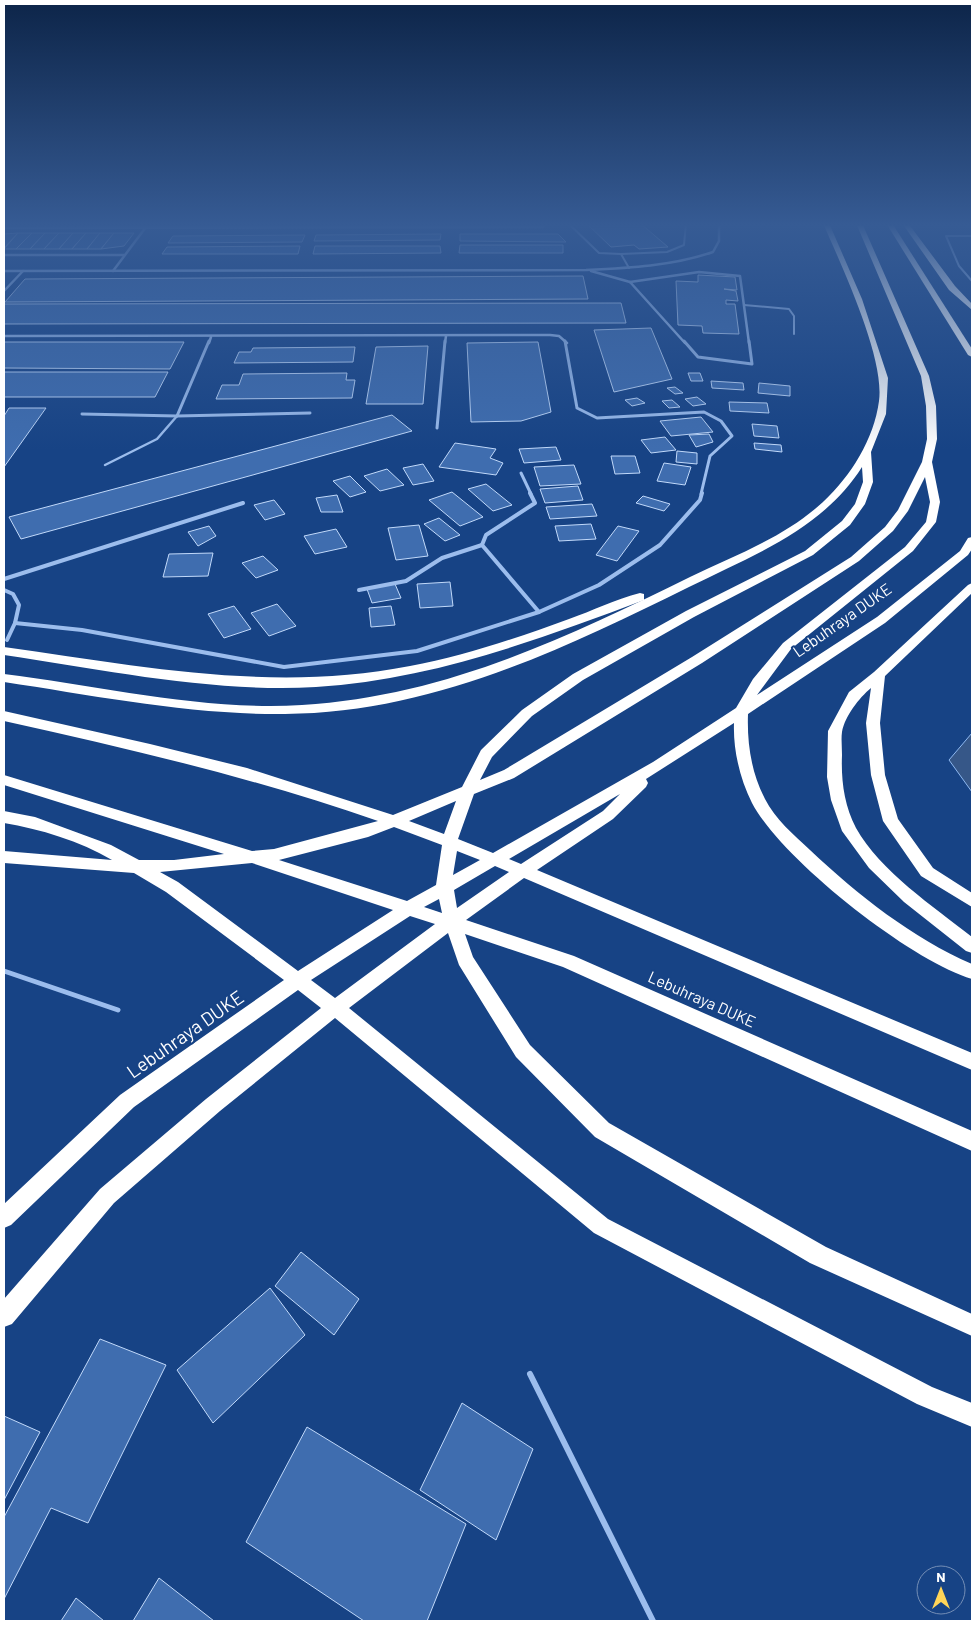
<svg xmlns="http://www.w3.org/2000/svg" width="976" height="1625" font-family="Barlow,sans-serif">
	<rect width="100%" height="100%" fill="#174385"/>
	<polygon fill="#365788" stroke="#8eb8f0" points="972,733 972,792 949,760"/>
	<g fill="#3f6daf" stroke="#c1d9fa">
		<polygon points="586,223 640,223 668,247 639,249 634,245 611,247"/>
		<polygon points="18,233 4,248 4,234"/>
		<polygon points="18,233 32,233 16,249 4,249"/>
		<polygon points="32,233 45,233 30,249 16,249"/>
		<polygon points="45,233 59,233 44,249 30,249"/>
		<polygon points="59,233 73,233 59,249 44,249"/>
		<polygon points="73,233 86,233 72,249 59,249"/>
		<polygon points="86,233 100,233 87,249 72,249"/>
		<polygon points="100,233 114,233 101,249 87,249"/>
		<polygon points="114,233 134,233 124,246 101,249"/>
		<polygon points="441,234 440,240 314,241 316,235"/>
		<polygon points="460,234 558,234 566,242 460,241"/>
		<polygon points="305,235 302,242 168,243 173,236"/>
		<polygon points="460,245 563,245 563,253 459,253"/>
		<polygon points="300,246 298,254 162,254 167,247"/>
		<polygon points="315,246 440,246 441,253 313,254"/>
		<polygon points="698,275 735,277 737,290 724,289 736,291 738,301 726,300 726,304 735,304 739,334 703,333 702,326 678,325 676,281 698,282"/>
		<polygon points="583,276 588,299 5,302 25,279"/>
		<polygon points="621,303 626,323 4,324 4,304"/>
		<polygon points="651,328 672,379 614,392 594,330"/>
		<polygon points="4,342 184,342 170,369 4,368"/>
		<polygon points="538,342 551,412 521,421 471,422 467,343"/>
		<polygon points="428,346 423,404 366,404 376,347"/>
		<polygon points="355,347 353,362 234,363 239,352 251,352 253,348"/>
		<polygon points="4,372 168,372 155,397 4,397"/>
		<polygon points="347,373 346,380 355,380 352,398 216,399 222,385 239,385 243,374"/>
		<polygon points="688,373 700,373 703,381 691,381"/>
		<polygon points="711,381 743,383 744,390 712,388"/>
		<polygon points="759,383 790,386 790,396 758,393"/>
		<polygon points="675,387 683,393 675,394 667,388"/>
		<polygon points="697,397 706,404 693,406 685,399"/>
		<polygon points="637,398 645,403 632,406 625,400"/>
		<polygon points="672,400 680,407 669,408 662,401"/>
		<polygon points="729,402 767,403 769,413 730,411"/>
		<polygon points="9,408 46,408 4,467 4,416"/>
		<polygon points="392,415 412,431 21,539 9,517"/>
		<polygon points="701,417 713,432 671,436 660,421"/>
		<polygon points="752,424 777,426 779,438 754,436"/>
		<polygon points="709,434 713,442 696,447 689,435"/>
		<polygon points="665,437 676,450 651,453 641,440"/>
		<polygon points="455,443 496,449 490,458 503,463 496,475 439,467"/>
		<polygon points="754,443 781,445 782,452 755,449"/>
		<polygon points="556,447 561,460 524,463 519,449"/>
		<polygon points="677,451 697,453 697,464 676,462"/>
		<polygon points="611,456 635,456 640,473 615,474"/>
		<polygon points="664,463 691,467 685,485 657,481"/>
		<polygon points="423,464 434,481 413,485 403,468"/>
		<polygon points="574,465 581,484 540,486 534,467"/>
		<polygon points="387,469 404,485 380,491 364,476"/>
		<polygon points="350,476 366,492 350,497 333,481"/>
		<polygon points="486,484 512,505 493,511 468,489"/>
		<polygon points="578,486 583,500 545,503 540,489"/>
		<polygon points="452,492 483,517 460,526 429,500"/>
		<polygon points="337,495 343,512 321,512 316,498"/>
		<polygon points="643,496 670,504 664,511 636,503"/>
		<polygon points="274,500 285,514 265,520 254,505"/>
		<polygon points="592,504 597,516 550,519 546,507"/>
		<polygon points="439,518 460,535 445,541 424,524"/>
		<polygon points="591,524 596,539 559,541 555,526"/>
		<polygon points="419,525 428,556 396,560 388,528"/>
		<polygon points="209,526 216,536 198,546 188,532"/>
		<polygon points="618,526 639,531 617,561 596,555"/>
		<polygon points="336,529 347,547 315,554 304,536"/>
		<polygon points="213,553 208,576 163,577 169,554"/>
		<polygon points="263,556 278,570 256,578 242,563"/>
		<polygon points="450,582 453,606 420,608 417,584"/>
		<polygon points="395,584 401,598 372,603 367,589"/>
		<polygon points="277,604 296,626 269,636 251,613"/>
		<polygon points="234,606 251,629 224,638 208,614"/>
		<polygon points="391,606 395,625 371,627 369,608"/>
		<polygon points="301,1252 359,1299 334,1335 275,1286"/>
		<polygon points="270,1288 305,1335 213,1423 177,1370"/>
		<polygon points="100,1339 166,1365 88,1523 51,1508 4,1599 4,1517"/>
		<polygon points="462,1403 533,1449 496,1540 420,1490"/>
		<polygon points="4,1416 40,1432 4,1500"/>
		<polygon points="307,1427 466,1524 427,1621 364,1621 246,1542"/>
		<polygon points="159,1578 214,1621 133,1621"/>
		<polygon points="76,1598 104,1621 61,1621"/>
	</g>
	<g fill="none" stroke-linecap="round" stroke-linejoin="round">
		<g stroke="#9cbded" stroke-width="2">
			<polyline points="132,223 136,224 134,228"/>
			<polyline points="568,223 599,253 621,254 629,268"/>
			<polyline points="972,236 946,236 959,266 972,281"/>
			<polyline points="621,254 667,252 684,245 686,223"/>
			<polyline points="744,305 789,309 794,316 794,334"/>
		</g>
		<polyline stroke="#9cbded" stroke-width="2.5" points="105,465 157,439 177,416"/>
		<polyline stroke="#9cbded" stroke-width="5" points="4,971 118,1010"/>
		<polyline stroke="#9cbded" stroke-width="6" points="530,1374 653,1621"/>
		<g stroke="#9cbded" stroke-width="2.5">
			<polyline points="4,228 543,227"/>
			<polyline points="4,255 124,255"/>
			<path d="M4,271L586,270C629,268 672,266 713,252L719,241V223"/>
			<polyline points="113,271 149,223"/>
			<polyline points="591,271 630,282"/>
			<polyline points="630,282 685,343"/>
			<polyline points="630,282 699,272 740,276 749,343"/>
			<polyline points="4,291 23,271"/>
			<polyline points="4,336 550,335 559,336 567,343"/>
			<polyline points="209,343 211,337"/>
			<polyline points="445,343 446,336"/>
		</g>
		<g stroke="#9cbded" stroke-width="3">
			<polyline points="565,341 577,408 597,418 704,412 721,421 732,436 710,456 701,494"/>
			<polyline points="684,341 698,357 752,364 749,341"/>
			<polyline points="82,414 177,416 310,413"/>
			<polyline points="177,416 209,341"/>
			<polyline points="437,428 445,341"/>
			<polyline points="521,473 531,494"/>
		</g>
		<g stroke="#9cbded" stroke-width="4">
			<polyline points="530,493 535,503 486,535 482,545 539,612"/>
			<polyline points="4,579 243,503"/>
			<polyline points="4,590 13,594 19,605 15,623 7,640"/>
			<polyline points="359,590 406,581 442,558 482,545"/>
			<polyline points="15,623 82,630 284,667 417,651 539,612 599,585 660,545 700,500 702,493"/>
		</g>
		<g fill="#fff" fill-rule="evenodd">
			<path d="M823,223H829L862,299L888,378L886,414L871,452L873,482L865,504L850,525L813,555L694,617L583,680L532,716L492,757L480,780L504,770L692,657L851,557L885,527L898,510L922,462L927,439L926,406L921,376L856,223H862L929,376L936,406L937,439L932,462L940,502L936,522L913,551L791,649L757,695L877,617L960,551L968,538L972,537V549L968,555L885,623L748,714C747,743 751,772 765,799C775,819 794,835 810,850C858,895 912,938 972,964V979C911,961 782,860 752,803C740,779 733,750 734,723L646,779L648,783L646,787L613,819L537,870L972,1053V1070L524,878L466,920L574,956L972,1131V1151L563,967L465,934L473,957L530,1045L609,1123L826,1247L972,1314V1336L810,1263L595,1137L516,1057L459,965L448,933L349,1008L608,1219L932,1387L972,1403V1427L917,1404L594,1233L335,1018L220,1111L114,1203L12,1324L4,1327V1299L100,1189L206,1099L321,1008L298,990L134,1107L11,1225L4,1228V1204L120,1095L284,980L166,892L134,873L4,863V851L112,860C80,841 40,829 4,823V811L35,817L111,845L139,860H174L224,854L4,785V775L252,851L274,849L378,821C255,778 130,749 4,721V711L150,744L247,768L393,815L462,787L481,750L522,710L573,674L686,611L805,551L842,521L855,504L863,482L862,467C822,530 753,555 689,587C562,650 430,713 285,714C191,715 97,696 4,682V674C102,686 202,711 302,705C444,696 564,639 690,577C736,555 785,537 823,502C851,476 874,439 879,401C885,357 841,265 823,223ZM925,477L930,502L926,522L905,547L783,643L753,679L736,708L653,762L493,853L458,839L474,794L514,778L702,663L859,561L893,531L908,511ZM620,794L603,811L521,864L509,859ZM456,801L444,834L409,821ZM394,827L442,845L436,885L407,901L279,860L368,837ZM457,851L480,860L453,875ZM252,863L393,910L298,971L178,882L160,872ZM495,866L509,872L457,908L454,890ZM439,899L442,913L424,907ZM410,916L435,924L335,998L311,980Z"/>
			<polygon points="886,223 892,223 972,349 972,357 968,355"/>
			<polygon points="902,223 908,223 955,286 972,304 972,310 949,290"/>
			<path d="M972,583V593L885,676L880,723L885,775L898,819L933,868L972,893V907L921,876L883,821L871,775L866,723L871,688C859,698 845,716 842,732C841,739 842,747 842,755C841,780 844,805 856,828C880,871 934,907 972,937V953L966,951L904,902L869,868L842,831L831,800L827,777L828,731L849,692L874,672L968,585Z"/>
			<path d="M640,593L644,594V600C538,640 430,680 316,687C214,693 105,670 4,655V647C140,666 272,693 410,666C464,656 517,638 569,619C592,611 616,599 640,593Z"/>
		</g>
	</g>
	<linearGradient id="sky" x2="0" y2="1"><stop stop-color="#0d2549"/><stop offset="0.5" stop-color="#365b94"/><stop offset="1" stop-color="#365b94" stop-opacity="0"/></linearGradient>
	<rect width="976" height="450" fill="url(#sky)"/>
	<g text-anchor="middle" stroke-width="4" stroke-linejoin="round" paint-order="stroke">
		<g font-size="16" fill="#fff" stroke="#174385">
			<text transform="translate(842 620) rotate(-35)" y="6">Lebuhraya DUKE</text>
			<text transform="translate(702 999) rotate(24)" y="6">Lebuhraya DUKE</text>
		</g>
		<g font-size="19" fill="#fff" stroke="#174385">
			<text transform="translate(185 1034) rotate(-35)" y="7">Lebuhraya DUKE</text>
		</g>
	</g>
	<rect width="976" height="1625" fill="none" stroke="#ffffff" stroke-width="10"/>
	<g transform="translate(941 1590)"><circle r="24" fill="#174385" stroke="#748eb6"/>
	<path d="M0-4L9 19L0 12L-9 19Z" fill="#ffd558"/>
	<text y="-8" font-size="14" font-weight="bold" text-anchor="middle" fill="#ffffff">N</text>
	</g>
</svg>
